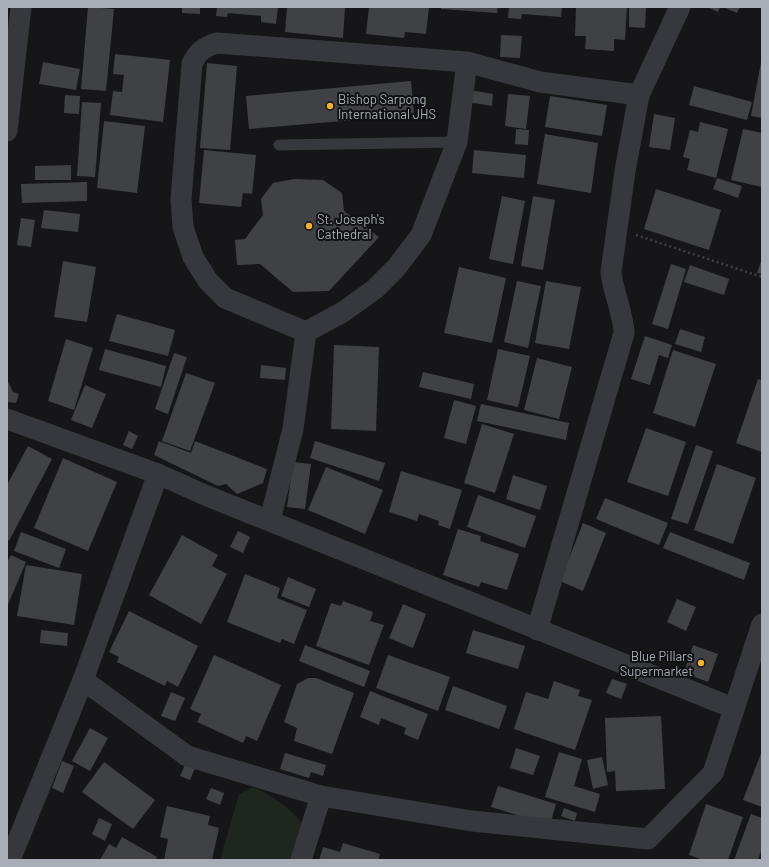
<svg xmlns="http://www.w3.org/2000/svg" width="769" height="867" font-family="Barlow,sans-serif">
	<rect width="100%" height="100%" fill="#161618"/>
	<path fill="#1e261f" d="M253,787C272,795 293,810 305,827L296,860H220L239,794Z"/>
	<g fill="#404145">
		<polygon points="88,7 114,9 106,91 81,89"/>
		<polygon points="182,7 200,7 200,14 182,13"/>
		<polygon points="217,7 278,7 276,24 261,22 261,16 228,13 227,17 216,16"/>
		<polygon points="287,7 345,7 343,38 285,32"/>
		<polygon points="369,7 429,7 426,34 405,32 404,38 366,34"/>
		<polygon points="441,7 498,7 497,13 441,9"/>
		<polygon points="509,7 562,7 561,17 522,14 521,19 508,18"/>
		<polygon points="576,7 627,7 625,40 614,39 614,51 585,49 586,36 575,36"/>
		<polygon points="629,7 646,7 645,28 629,27"/>
		<polygon points="707,7 720,7 718,12"/>
		<polygon points="723,7 740,7 737,13"/>
		<polygon points="501,35 522,36 520,58 500,57"/>
		<polygon points="115,54 170,60 163,122 110,115 113,91 122,92 124,75 113,74"/>
		<polygon points="43,62 80,69 76,90 39,84"/>
		<polygon points="761,62 762,62 762,118 751,116"/>
		<polygon points="207,63 237,66 230,150 200,148"/>
		<polygon points="411,81 414,115 249,129 246,96"/>
		<polygon points="694,86 752,102 747,120 689,105"/>
		<polygon points="470,90 493,94 492,106 468,102"/>
		<polygon points="508,94 530,96 526,129 505,126"/>
		<polygon points="65,95 80,96 79,114 64,113"/>
		<polygon points="550,96 607,105 602,136 545,127"/>
		<polygon points="82,102 101,103 95,177 77,176"/>
		<polygon points="654,114 675,118 670,150 649,147"/>
		<polygon points="104,121 145,126 137,193 97,188"/>
		<polygon points="700,122 728,129 716,178 687,170 690,159 683,157 690,130 698,132"/>
		<polygon points="516,129 529,130 528,145 515,144"/>
		<polygon points="743,129 762,133 762,187 731,180"/>
		<polygon points="545,134 598,143 591,193 537,184"/>
		<polygon points="204,150 256,155 252,194 243,193 241,207 199,203"/>
		<polygon points="474,150 526,155 524,178 472,173"/>
		<polygon points="71,165 71,180 35,180 35,166"/>
		<polygon points="717,178 742,186 738,198 713,189"/>
		<polygon points="294,179 323,180 342,193 344,211 379,237 329,291 293,292 260,264 237,265 235,240 245,239 263,215 261,199 273,183"/>
		<polygon points="87,182 87,201 22,203 21,184"/>
		<polygon points="656,189 721,210 709,250 644,229"/>
		<polygon points="502,196 525,201 513,264 489,259"/>
		<polygon points="533,196 555,200 543,270 521,266"/>
		<polygon points="44,210 80,214 78,232 41,228"/>
		<polygon points="21,218 35,220 31,247 17,245"/>
		<polygon points="762,259 762,274 757,273"/>
		<polygon points="63,261 96,267 87,322 54,317"/>
		<polygon points="671,264 686,269 668,329 652,324"/>
		<polygon points="690,265 729,279 724,295 684,282"/>
		<polygon points="459,267 506,278 492,343 444,333"/>
		<polygon points="517,281 541,286 528,348 504,342"/>
		<polygon points="546,281 581,287 569,349 535,343"/>
		<polygon points="117,314 175,330 168,356 109,341"/>
		<polygon points="680,329 705,337 701,352 675,344"/>
		<polygon points="645,336 672,345 668,358 659,355 650,385 631,379"/>
		<polygon points="66,339 93,348 74,410 48,401"/>
		<polygon points="334,345 379,347 376,431 331,429"/>
		<polygon points="105,349 166,366 161,387 99,370"/>
		<polygon points="498,349 530,356 518,407 487,400"/>
		<polygon points="673,350 716,364 695,427 653,413"/>
		<polygon points="174,353 187,357 168,414 155,409"/>
		<polygon points="537,358 572,367 559,419 524,410"/>
		<polygon points="261,365 286,368 285,380 260,378"/>
		<polygon points="423,372 474,384 471,399 419,387"/>
		<polygon points="186,373 215,383 190,451 162,441"/>
		<polygon points="758,379 762,380 762,452 736,443"/>
		<polygon points="7,380 13,392 19,394 16,403 7,402"/>
		<polygon points="85,385 106,394 92,428 71,420"/>
		<polygon points="454,400 476,406 466,444 444,438"/>
		<polygon points="481,404 569,423 566,440 477,421"/>
		<polygon points="482,424 514,434 495,493 464,483"/>
		<polygon points="646,428 686,442 668,496 627,482"/>
		<polygon points="129,431 138,436 132,449 123,445"/>
		<polygon points="159,441 191,453 195,441 267,469 263,483 237,494 226,484 218,486 154,455"/>
		<polygon points="315,441 385,463 379,481 310,458"/>
		<polygon points="696,445 713,451 688,524 671,519"/>
		<polygon points="28,446 52,459 9,541 7,539 7,485"/>
		<polygon points="63,458 117,482 88,551 34,528"/>
		<polygon points="293,462 311,464 305,509 287,507"/>
		<polygon points="717,464 756,478 733,544 694,530"/>
		<polygon points="326,467 383,490 365,534 308,510"/>
		<polygon points="401,471 462,490 450,529 438,525 439,521 419,514 417,521 389,512"/>
		<polygon points="513,475 547,486 540,510 506,499"/>
		<polygon points="478,495 536,516 525,548 467,527"/>
		<polygon points="605,498 668,523 659,545 596,519"/>
		<polygon points="583,523 606,533 583,591 560,581"/>
		<polygon points="458,529 481,536 480,541 519,554 507,590 481,582 479,587 443,575"/>
		<polygon points="238,531 250,537 243,553 230,547"/>
		<polygon points="21,532 66,549 59,568 14,551"/>
		<polygon points="670,532 750,563 744,580 663,548"/>
		<polygon points="182,535 218,555 212,566 227,574 201,624 149,595"/>
		<polygon points="11,555 26,562 7,607 7,562"/>
		<polygon points="26,565 82,574 74,625 17,616"/>
		<polygon points="245,574 280,588 277,598 307,610 294,644 282,639 280,643 227,622"/>
		<polygon points="288,577 316,589 309,607 281,596"/>
		<polygon points="677,599 696,607 686,631 667,622"/>
		<polygon points="343,601 373,612 370,621 384,625 369,665 316,646 331,603 341,606"/>
		<polygon points="403,604 426,614 413,648 389,638"/>
		<polygon points="129,611 198,646 178,687 167,681 165,686 117,662 119,657 109,652"/>
		<polygon points="41,630 68,633 67,646 40,643"/>
		<polygon points="473,630 525,646 518,669 466,653"/>
		<polygon points="305,645 370,671 364,687 299,661"/>
		<polygon points="693,645 718,654 708,682 684,673"/>
		<polygon points="214,655 281,685 257,741 246,736 243,743 197,722 201,714 190,709"/>
		<polygon points="388,655 450,677 438,711 376,688"/>
		<polygon points="308,678 316,678 354,693 332,754 294,741 297,728 284,722 297,684"/>
		<polygon points="612,679 627,684 621,699 606,693"/>
		<polygon points="554,681 580,690 578,696 592,700 575,750 514,729 526,692 548,699"/>
		<polygon points="453,686 507,706 499,729 445,710"/>
		<polygon points="370,691 428,714 418,740 404,734 406,728 381,718 379,725 360,717"/>
		<polygon points="171,692 185,698 175,721 161,716"/>
		<polygon points="661,716 665,789 616,791 615,771 607,772 605,718"/>
		<polygon points="90,728 108,738 90,771 72,761"/>
		<polygon points="516,748 540,756 533,775 510,768"/>
		<polygon points="762,751 762,807 743,800"/>
		<polygon points="559,752 582,759 574,786 600,794 595,812 545,797"/>
		<polygon points="285,753 326,765 323,776 311,772 309,778 280,769"/>
		<polygon points="602,757 608,785 593,789 587,760"/>
		<polygon points="62,761 74,766 63,793 52,788"/>
		<polygon points="104,762 155,800 133,829 82,792"/>
		<polygon points="186,763 195,768 190,780 180,776"/>
		<polygon points="498,786 556,804 550,825 491,807"/>
		<polygon points="211,788 224,793 220,805 206,799"/>
		<polygon points="706,804 743,817 728,860 703,860 689,855"/>
		<polygon points="167,806 210,816 208,825 219,828 212,860 164,860 168,839 160,837"/>
		<polygon points="564,808 577,813 575,821 561,816"/>
		<polygon points="751,814 762,818 762,848 758,860 734,860"/>
		<polygon points="99,818 112,824 105,841 92,834"/>
		<polygon points="122,837 157,857 155,860 100,860 109,844 116,848"/>
		<polygon points="343,843 380,854 378,860 319,860 323,847 340,852"/>
	</g>
	<g fill="none" stroke-linecap="round" stroke-linejoin="round">
		<polyline stroke="#3d3f44" stroke-width="2.5" stroke-dasharray="2 3" stroke-linecap="butt" points="636,235 762,277"/>
		<polyline stroke="#37383d" stroke-width="11" points="279,145 457,142"/>
		<g stroke="#37383d" stroke-width="21">
			<path d="M467,62L457,142L421,235L396,268L375,289L343,312L306,332L225,298L208,281L193,257L183,227L181,199L192,64C198,51 204,47 217,43L467,62L540,82L639,95L680,7"/>
			<polyline points="7,131 21,7"/>
			<polyline points="7,419 158,474 205,495 733,708"/>
			<polyline points="270,520 293,429 306,332"/>
			<path d="M537,630L624,333C623,311 613,293 611,272L625,171L639,95"/>
			<polyline points="83,680 187,756 321,796 472,821 648,839 713,773 762,624"/>
			<polyline points="10,860 83,680 158,474"/>
			<polyline points="301,860 321,796"/>
		</g>
	</g>
	<g fill="#f2b134" stroke="#111113" stroke-width="1.5">
		<circle cx="330" cy="106" r="4"/>
		<circle cx="309" cy="226" r="4"/>
		<circle cx="701" cy="663" r="4"/>
	</g>
	<g text-anchor="middle" stroke-width="4" stroke-linejoin="round" paint-order="stroke">
		<g font-size="13" fill="#a8adb8" stroke="#111113" text-anchor="start">
			<text x="338" y="104">Bishop Sarpong<tspan x="338" dy="15">International JHS</tspan></text>
			<text x="317" y="224">St. Joseph's<tspan x="317" dy="15">Cathedral</tspan></text>
			<text x="693" y="661" text-anchor="end">Blue Pillars<tspan x="693" dy="15">Supermarket</tspan></text>
		</g>
	</g>
	<rect width="769" height="867" fill="none" stroke="#a8adb8" stroke-width="16"/>
</svg>
